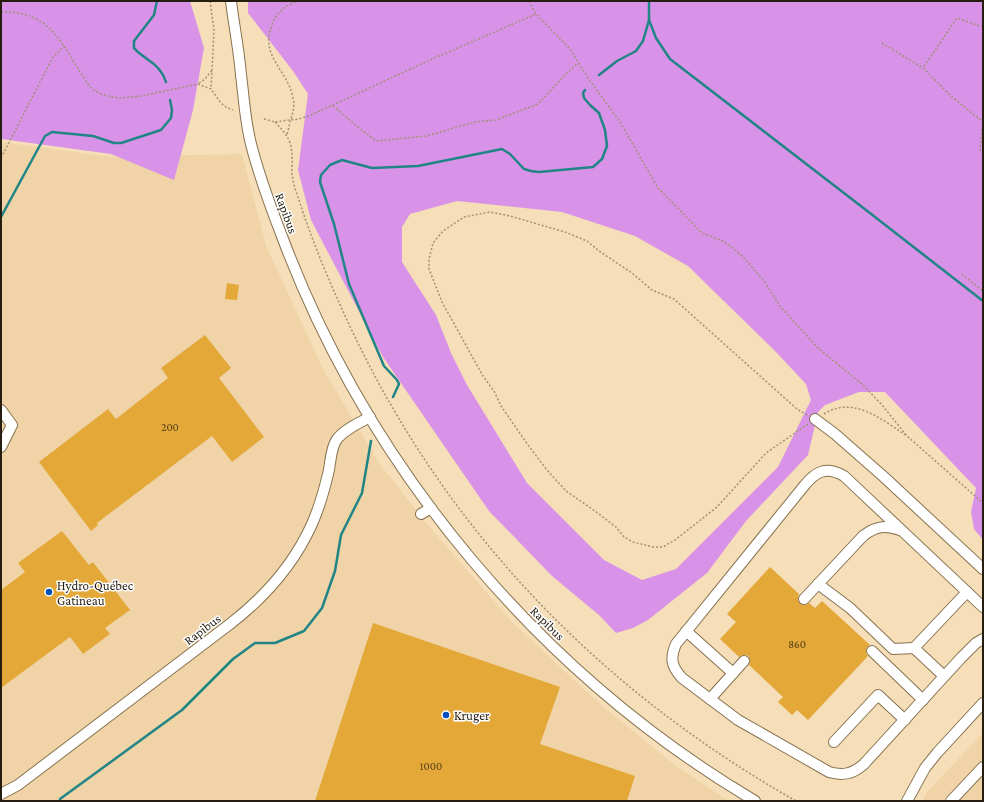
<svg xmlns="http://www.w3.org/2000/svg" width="984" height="802" font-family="'Crimson Pro',serif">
	<rect width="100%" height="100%" fill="#f5deb8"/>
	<g fill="#f0d4a8">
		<polygon points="1,142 111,157 242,154 266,246 324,371 379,463 427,524 512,622 601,705 676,766 729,801 1,801"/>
		<polygon points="983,733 983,801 923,801 927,792"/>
	</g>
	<g fill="#d893e9" fill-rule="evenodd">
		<polygon points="1,1 190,1 204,48 193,110 174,180 111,154 1,139"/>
		<path d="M248,1H983V540L974,529L971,512L976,488L885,392H859L825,405L818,412L808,455L746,521L707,573L648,620L633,628L616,633L599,615L552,576L489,511L383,357L311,220L298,170L308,94L293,71L248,13ZM457,201L562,212L635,236L688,266L775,351L806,384L811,400L778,467L676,569L642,580L604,560L527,483L467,385L451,353L436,315L402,262V227L410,214Z"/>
	</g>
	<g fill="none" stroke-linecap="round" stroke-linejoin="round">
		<g stroke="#228585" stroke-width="2.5">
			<path d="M157,1L154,15L134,41V48C138,53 142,55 147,59C155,64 163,72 166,82"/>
			<polyline points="649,1 649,20 656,38 670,59 866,210 983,301"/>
			<polyline points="599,75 617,61 636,51 643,41 649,20"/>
			<polyline points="1,217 45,136 52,132 93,136 114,143 121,143 161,130 171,118 172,110 170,100"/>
			<polyline points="393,397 399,384 397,380 384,366 349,284 334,224 320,182 321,175 330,165 342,160 372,168 418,166 502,149 510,154 524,169 531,171 539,172 593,167 602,159 607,146 605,130 599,113 590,105 584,98 583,93 585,90"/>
			<polyline points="60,799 182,710 233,659 255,643 275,643 304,631 322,608 335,571 341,535 362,493 371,441"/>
		</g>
	</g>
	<g fill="#e3a838">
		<polygon points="227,283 239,285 237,300 225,299"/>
		<polygon points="205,335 231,368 219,378 264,437 232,462 212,436 97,523 98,525 91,531 39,462 108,409 116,419 168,378 161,368"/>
		<polygon points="62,531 89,565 93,562 130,610 105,628 110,634 83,654 70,637 1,688 1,590 25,572 18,563"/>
		<polygon points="770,567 799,594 798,597 798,600 800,604 806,605 809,603 815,608 822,601 870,645 867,647 866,650 866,653 868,656 808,720 797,710 792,715 778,702 783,697 749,665 750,662 749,656 745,655 742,655 739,657 720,639 736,622 727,614"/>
		<polygon points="373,623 560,687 540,744 635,776 627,801 315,801"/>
	</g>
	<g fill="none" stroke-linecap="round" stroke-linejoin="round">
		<defs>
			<g id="minor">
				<path d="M231,1C234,26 239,50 241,75C244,98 245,121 251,144C259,176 271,208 283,239C371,472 541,674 755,801"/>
				<polyline points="1,410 12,425 1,447"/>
				<polyline points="815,419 835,434 884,477 983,569"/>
				<polyline points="421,514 431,508"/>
				<polyline points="818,584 850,608 893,649 914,648"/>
				<path d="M804,599L863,536C876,526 885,525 900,530"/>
				<path d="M983,607L844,476C826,466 816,471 804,486L676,644C670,658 671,666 682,678L738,720L829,772C843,776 853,774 864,764L961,658L976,643L983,639"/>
				<polyline points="686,631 733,673"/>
				<polyline points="872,651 923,700"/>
				<polyline points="944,676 914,648 967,592"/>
				<polyline points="710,699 744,661"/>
				<polyline points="834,742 878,695 905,720"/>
				<path d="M1,794L18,785L230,624C265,597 294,564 312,524C319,508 324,491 328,474C331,463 330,449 337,439C345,429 359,423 370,417"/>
				<polyline points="907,801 925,768 937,753 983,703"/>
				<polyline points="951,801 983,767"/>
			</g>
		</defs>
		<use href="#minor" stroke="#87724f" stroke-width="12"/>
		<g stroke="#a29174" stroke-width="1.5" stroke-dasharray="2 2" stroke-linecap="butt">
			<polyline points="210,1 214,30 211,89"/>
			<polyline points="529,1 536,14 570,49 588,78 620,122 658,188 702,233 723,241 734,249 743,257 764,281 780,306 818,348 863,385 882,405 907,436 983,503"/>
			<path d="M1,12C53,10 63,48 88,84L92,89L101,94L111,97L121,98L141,96L165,91L198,84L211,89L221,103L226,107L233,110"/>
			<polyline points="983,27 957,18 923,68 951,96 983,122 980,150 983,150"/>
			<polyline points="882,43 923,68"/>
			<polyline points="199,83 205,79 212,70"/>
			<polyline points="333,106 358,127 376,141 426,136 475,122 496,120 538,104 566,74 578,63"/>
			<polyline points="264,119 275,122 290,120 299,119 311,115 430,60 536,14"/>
			<path d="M275,122C286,134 292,140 292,157C293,163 291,169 292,174C293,183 296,192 299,200C312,241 329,281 347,320C443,528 597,688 796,801"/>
			<path d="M287,134C289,129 289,124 291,119C293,112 295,106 293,98C288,70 259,56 272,25C276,12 286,5 298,1"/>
			<polyline points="1,158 53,57 64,46"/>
			<polyline points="962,274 983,291"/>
			<path d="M824,414C854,395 882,420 907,436"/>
			<polyline points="807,415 797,409 674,299 652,290 632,273 599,251 587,241 565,232 510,216 490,212 464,217 443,231 433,243 429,259 429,269 442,302 483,376 494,391 501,406 528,445 547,470 566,491 595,511 616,527 624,537 633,542 653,547 663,547 675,540 717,507 766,453 808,424"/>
		</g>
		<use href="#minor" stroke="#fff" stroke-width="10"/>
	</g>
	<g fill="#0250ba" stroke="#fff" stroke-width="1.5">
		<circle cx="49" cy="592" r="4"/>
		<circle cx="446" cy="715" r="4"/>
	</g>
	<g text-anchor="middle" stroke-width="3" stroke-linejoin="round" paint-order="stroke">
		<g font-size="11" fill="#544019">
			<text x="170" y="431">200</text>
			<text x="797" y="648">860</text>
			<text x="431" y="770">1000</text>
		</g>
		<g font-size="13" fill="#251d0f" stroke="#fff">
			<text transform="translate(287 213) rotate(70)" y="5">Rapibus</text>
			<text transform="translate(548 623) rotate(45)" y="5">Rapibus</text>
			<text transform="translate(202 629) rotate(-37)" y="5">Rapibus</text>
		</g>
		<g font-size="13" fill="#251d0f" stroke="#fff" text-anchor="start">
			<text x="57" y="590">Hydro-Québec<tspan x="57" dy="15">Gatineau</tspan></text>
			<text x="454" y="720">Kruger</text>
		</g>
	</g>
	<rect width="984" height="802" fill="none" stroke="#251d0f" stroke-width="4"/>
</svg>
